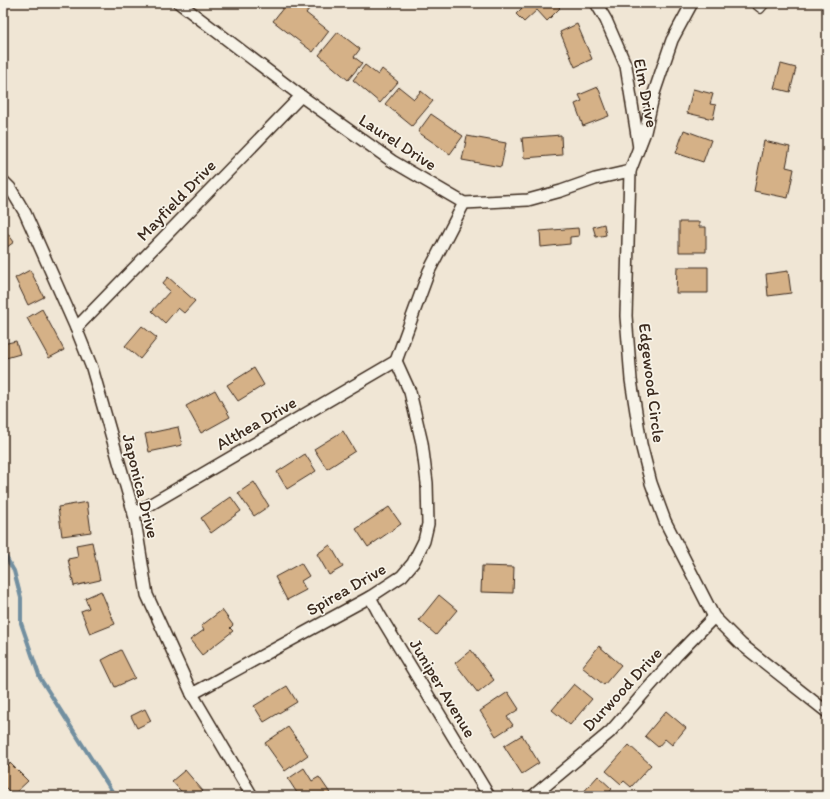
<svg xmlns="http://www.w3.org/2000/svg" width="830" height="799" font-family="Itim,sans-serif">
	<rect width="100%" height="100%" fill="#f0e6d5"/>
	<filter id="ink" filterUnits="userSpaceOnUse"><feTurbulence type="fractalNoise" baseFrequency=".025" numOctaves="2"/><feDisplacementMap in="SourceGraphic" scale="8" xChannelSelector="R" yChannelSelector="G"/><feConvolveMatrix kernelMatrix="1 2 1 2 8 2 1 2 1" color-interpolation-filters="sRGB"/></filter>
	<g filter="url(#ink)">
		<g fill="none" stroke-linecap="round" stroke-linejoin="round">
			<polyline stroke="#728fa0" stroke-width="4" points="3,552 14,571 21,598 21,623 40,678 115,796"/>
		</g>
		<g fill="#d5b187" stroke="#3b2a1e">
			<polygon points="287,3 301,3 309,9 306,13 329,31 313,52 273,21"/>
			<polygon points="527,3 555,3 560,8 547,21 537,10 524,22 516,14"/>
			<polygon points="577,24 592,59 575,67 560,32"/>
			<polygon points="338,32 360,49 354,57 362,63 348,80 319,55"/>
			<polygon points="781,64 796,68 790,92 774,88"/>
			<polygon points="365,65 378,75 382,69 398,82 380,103 353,80"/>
			<polygon points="399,87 414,99 421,91 433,101 412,126 385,104"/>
			<polygon points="598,87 609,116 583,126 575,104 582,101 579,95"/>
			<polygon points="693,89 713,94 710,104 716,105 713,119 687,113"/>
			<polygon points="431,114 463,136 450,154 418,132"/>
			<polygon points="684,130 711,140 703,162 676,153"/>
			<polygon points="561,135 562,155 524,158 522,138"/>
			<polygon points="467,136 506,143 501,167 462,160"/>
			<polygon points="764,141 790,147 786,167 794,169 788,198 754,191"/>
			<polygon points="679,222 699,222 699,227 706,227 706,252 679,252"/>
			<polygon points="604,224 606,235 596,237 593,227"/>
			<polygon points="3,227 14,242 3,250"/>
			<polygon points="578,228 579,236 570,237 570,244 541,247 540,231"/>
			<polygon points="677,267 708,267 708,293 676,293"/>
			<polygon points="30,270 44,297 28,305 15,278"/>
			<polygon points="788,271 791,293 768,296 766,274"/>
			<polygon points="168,277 195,301 184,313 178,308 165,323 152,311 170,291 162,284"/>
			<polygon points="42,309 64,350 49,358 27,318"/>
			<polygon points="142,326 157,338 140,359 125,346"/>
			<polygon points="16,341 20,354 6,358 3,344"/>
			<polygon points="254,368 264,385 238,401 227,385"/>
			<polygon points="215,390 230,417 201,433 186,406"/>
			<polygon points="178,427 182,445 149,452 145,434"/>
			<polygon points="343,431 355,451 327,469 314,449"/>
			<polygon points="305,454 316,471 287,489 277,472"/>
			<polygon points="254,482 269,506 254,516 238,493"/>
			<polygon points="231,497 241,511 211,533 201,518"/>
			<polygon points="87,502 91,532 62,536 58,507"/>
			<polygon points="389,507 401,524 368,547 356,529"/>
			<polygon points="92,542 100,580 74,586 68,559 78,557 76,545"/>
			<polygon points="330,545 343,567 329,575 317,554"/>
			<polygon points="301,563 309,576 301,581 306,590 287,600 275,577"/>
			<polygon points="482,566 514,567 513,593 481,592"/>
			<polygon points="101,591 115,624 90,634 81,611 89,608 85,598"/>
			<polygon points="439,595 457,610 436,635 419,620"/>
			<polygon points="222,610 233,625 230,628 233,631 202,655 190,640 204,630 201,626"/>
			<polygon points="599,646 621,665 604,685 582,667"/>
			<polygon points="121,650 135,678 115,687 102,660"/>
			<polygon points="471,650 494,680 478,693 455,663"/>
			<polygon points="574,684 592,699 570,725 552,710"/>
			<polygon points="287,686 297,702 264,722 254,706"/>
			<polygon points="508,692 519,709 507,717 513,725 496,736 480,711"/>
			<polygon points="145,709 151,721 137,728 131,716"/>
			<polygon points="666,711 686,728 672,745 665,739 658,747 645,736"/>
			<polygon points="288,727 308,755 285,771 265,743"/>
			<polygon points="522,735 539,763 522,774 504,746"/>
			<polygon points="629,745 651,765 631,787 624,781 621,784 606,771"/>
			<polygon points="10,763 28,781 13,795 3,785 3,770"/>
			<polygon points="304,768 312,781 319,777 330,793 326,796 299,796 288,779"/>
			<polygon points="185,770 203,791 197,796 185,796 172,781"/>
			<polygon points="598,776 612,789 606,796 580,796"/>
		</g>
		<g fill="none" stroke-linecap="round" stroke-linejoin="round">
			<defs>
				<polyline id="service" points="752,3 761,10 767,3"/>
				<g id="minor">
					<polyline points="179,3 301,96 392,161 464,203 528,200 561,191 595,179 630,171"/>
					<polyline points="596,3 606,20 626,66 639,148"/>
					<polyline points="692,3 672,40 654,93 645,132 630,171 626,316 631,380 641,444 651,483 665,521 714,617 741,644 827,712"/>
					<polyline points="3,181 10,188 25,213 76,328 92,368 134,514 147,595 192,694 252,796"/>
					<polyline points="76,328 301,96"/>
					<polyline points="396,361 429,271 464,203"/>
					<polyline points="134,514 396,361"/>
					<polyline points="370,597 379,614 489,796"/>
					<polyline points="192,694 370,597 402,576 413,563 424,541 428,524 427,483 422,443 410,392 396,361"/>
					<polyline points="533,796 610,732 677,655 714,617"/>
				</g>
			</defs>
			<use href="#service" stroke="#3b2a1e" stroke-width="8"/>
			<use href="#minor" stroke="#3b2a1e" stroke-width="14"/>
			<use href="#service" stroke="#f7f3e8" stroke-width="5.5"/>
			<use href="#minor" stroke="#f7f3e8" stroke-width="11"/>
		</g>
	</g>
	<g text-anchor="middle" stroke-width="3.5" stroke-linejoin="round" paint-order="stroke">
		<g font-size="17" fill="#3b2a1e" stroke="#f7f3e8">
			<text transform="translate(646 93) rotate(79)" y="6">Elm Drive</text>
			<text transform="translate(398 142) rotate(33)" y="6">Laurel Drive</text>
			<text transform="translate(176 200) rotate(-46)" y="6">Mayfield Drive</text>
			<text transform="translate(652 383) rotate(83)" y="6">Edgewood Circle</text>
			<text transform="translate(256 423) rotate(-30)" y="6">Althea Drive</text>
			<text transform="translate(141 486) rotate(76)" y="6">Japonica Drive</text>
			<text transform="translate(346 589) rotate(-30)" y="6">Spirea Drive</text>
			<text transform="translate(443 688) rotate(59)" y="6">Juniper Avenue</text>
			<text transform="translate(622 689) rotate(-47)" y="6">Durwood Drive</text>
		</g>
	</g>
	<rect width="830" height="799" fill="none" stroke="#f7f3e8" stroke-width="16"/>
	<rect x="8" y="8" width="814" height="783" fill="none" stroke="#3b2a1e" stroke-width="1.5" filter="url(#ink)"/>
</svg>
